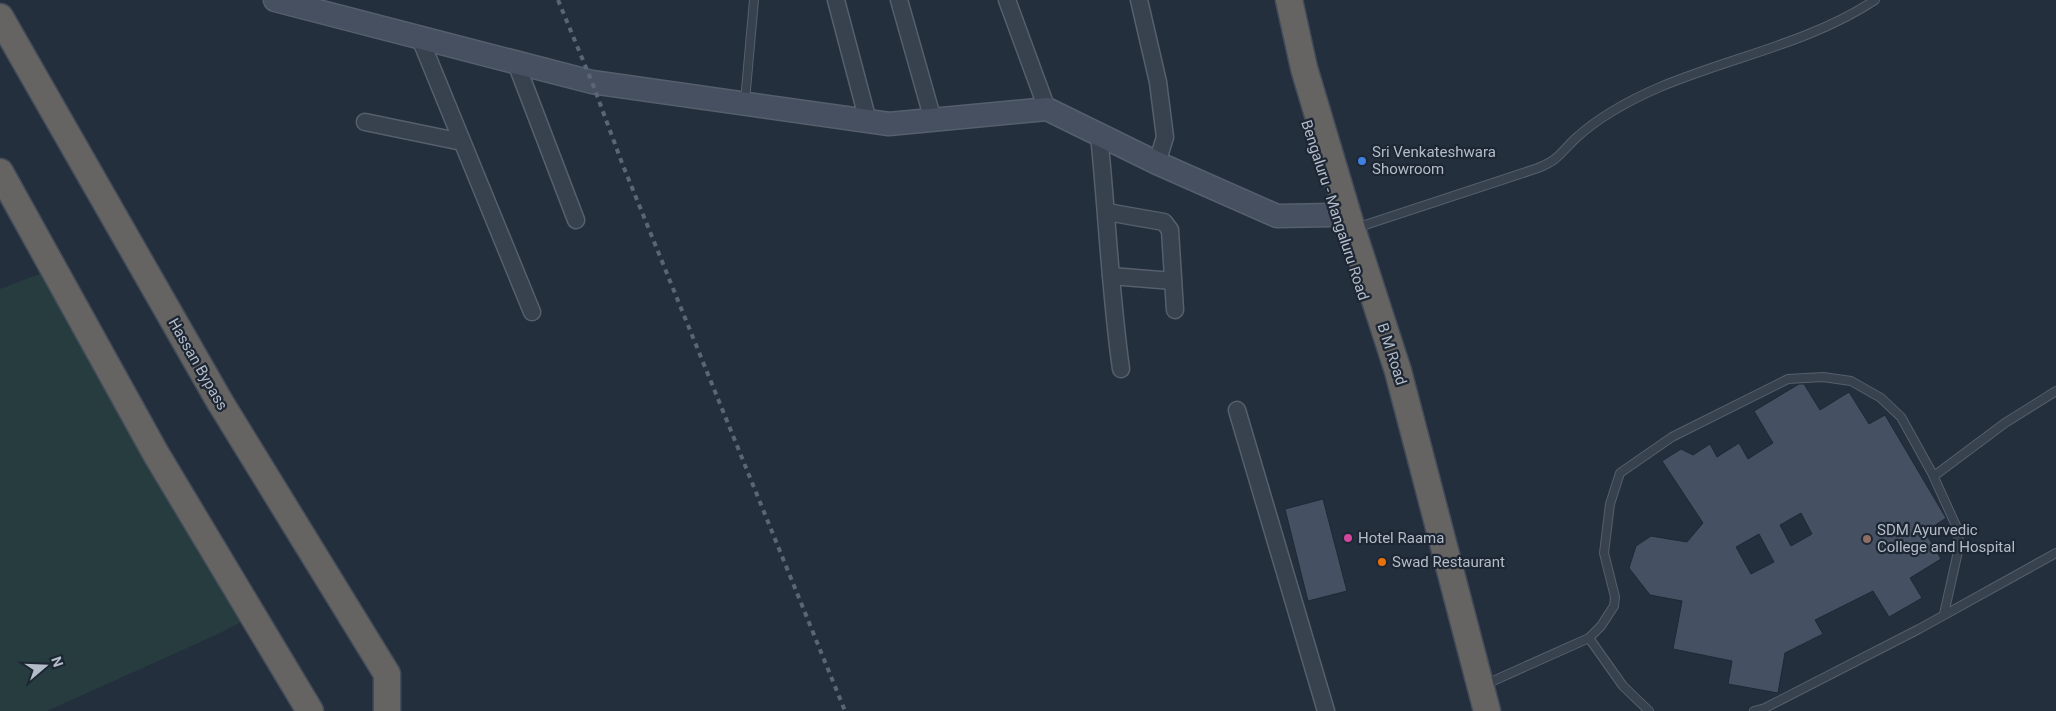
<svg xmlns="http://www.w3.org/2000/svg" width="2056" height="711" font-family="Roboto,sans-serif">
	<rect width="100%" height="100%" fill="#242f3e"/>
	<polygon fill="#263c3f" points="55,268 262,611 218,634 47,711 0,711 0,289"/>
	<g fill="#455162" stroke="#1f2835" fill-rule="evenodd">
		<path d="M1799,384H1804L1820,410L1849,392L1869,424L1885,415L1946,518L1925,532L1941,559L1910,578L1922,598L1889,617L1873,591L1815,620L1823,634L1785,653L1778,693L1728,684L1732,661L1673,649L1682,601L1650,595L1629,568L1636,546L1651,536L1687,542L1703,523L1662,461L1681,449L1693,455L1710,444L1717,457L1739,443L1748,459L1773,443L1754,411ZM1801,513L1812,534L1791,546L1780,525ZM1759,534L1774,562L1751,574L1736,547Z"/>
		<polygon points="1323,499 1347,591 1308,601 1285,509"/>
	</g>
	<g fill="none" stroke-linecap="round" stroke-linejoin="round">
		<defs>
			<g id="service">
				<polyline points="745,101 754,0"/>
				<path d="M1356,228L1538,168C1560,159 1560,153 1576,138C1600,116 1630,100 1660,87C1731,57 1810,43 1875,0"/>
				<polyline points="1934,476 2005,423 2056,391"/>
				<polyline points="1589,638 1623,686 1649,711"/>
				<polyline points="1484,685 1589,638 1601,626 1614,606 1615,597 1604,553 1610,504 1620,473 1672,437 1788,379 1823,377 1851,381 1881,398 1901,417 1932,473 1958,530 1959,547 1944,614"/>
				<polyline points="1754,711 1765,708 1919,629 2056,553"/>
			</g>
			<g id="minor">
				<polyline points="836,0 868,121"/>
				<polyline points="899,0 933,120"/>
				<polyline points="1007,0 1047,109"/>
				<polyline points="1139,0 1158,82 1165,137 1157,163"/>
				<polyline points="419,36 532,312"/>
				<polyline points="516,63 576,220"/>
				<polyline points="365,122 462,142"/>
				<path d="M1099,135C1107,213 1110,291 1121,369"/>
				<polyline points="1107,212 1164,222 1170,230 1175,310"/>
				<polyline points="1111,276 1173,281"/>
				<polyline points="1237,410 1326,711"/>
			</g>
			<polyline id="secondary" points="275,0 592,82 889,124 1047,109 1157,163 1277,216 1334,215"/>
			<g id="trunk">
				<polyline points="1289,0 1304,68 1352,229 1398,371 1487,711"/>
				<polyline points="0,17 220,402 387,674 387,711"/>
				<polyline points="0,172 156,454 310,711"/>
			</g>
		</defs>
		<use href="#service" stroke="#565f6c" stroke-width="10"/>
		<use href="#minor" stroke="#565f6c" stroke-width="19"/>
		<use href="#secondary" stroke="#565f6c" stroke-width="25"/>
		<use href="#trunk" stroke="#434c59" stroke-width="29"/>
		<use href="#service" stroke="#38414e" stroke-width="8"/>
		<use href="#minor" stroke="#38414e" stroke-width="16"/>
		<use href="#secondary" stroke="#465061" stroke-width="22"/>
		<use href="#trunk" stroke="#656462" stroke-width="26"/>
		<polyline stroke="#5a6575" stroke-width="4" stroke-dasharray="5 5" stroke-linecap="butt" points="558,0 592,82 622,163 845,711"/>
	</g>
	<circle fill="#3f7fe0" stroke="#1d2633" stroke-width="2" cx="1362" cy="161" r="5"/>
	<circle fill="#d1479c" stroke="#1d2633" stroke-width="2" cx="1348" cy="538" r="5"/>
	<circle fill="#8d6e63" stroke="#1d2633" stroke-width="2" cx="1867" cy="539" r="5"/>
	<circle fill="#e8710a" stroke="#1d2633" stroke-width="2" cx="1382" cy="562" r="5"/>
	<g text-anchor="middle" stroke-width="4.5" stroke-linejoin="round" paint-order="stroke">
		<g font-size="15" fill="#b4bcc9" stroke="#1d2633" text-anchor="start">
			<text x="1372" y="157">Sri Venkateshwara<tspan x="1372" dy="17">Showroom</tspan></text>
			<text x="1877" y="535">SDM Ayurvedic<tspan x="1877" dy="17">College and Hospital</tspan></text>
			<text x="1358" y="543">Hotel Raama</text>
			<text x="1392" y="567">Swad Restaurant</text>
		</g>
		<g font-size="15" fill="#b4bcc9" stroke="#1d2633">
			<text transform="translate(1335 210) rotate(72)" y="5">Bengaluru - Mangaluru Road</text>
			<text transform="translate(1392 354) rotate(72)" y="5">B M Road</text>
			<text transform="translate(198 364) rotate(60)" y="5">Hassan Bypass</text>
		</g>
	</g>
	<g transform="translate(45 666) rotate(71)" stroke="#1d2633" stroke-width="4" paint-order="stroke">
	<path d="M0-4L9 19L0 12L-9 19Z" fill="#b4bcc9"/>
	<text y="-8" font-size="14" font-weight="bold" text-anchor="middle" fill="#b4bcc9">N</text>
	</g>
</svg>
